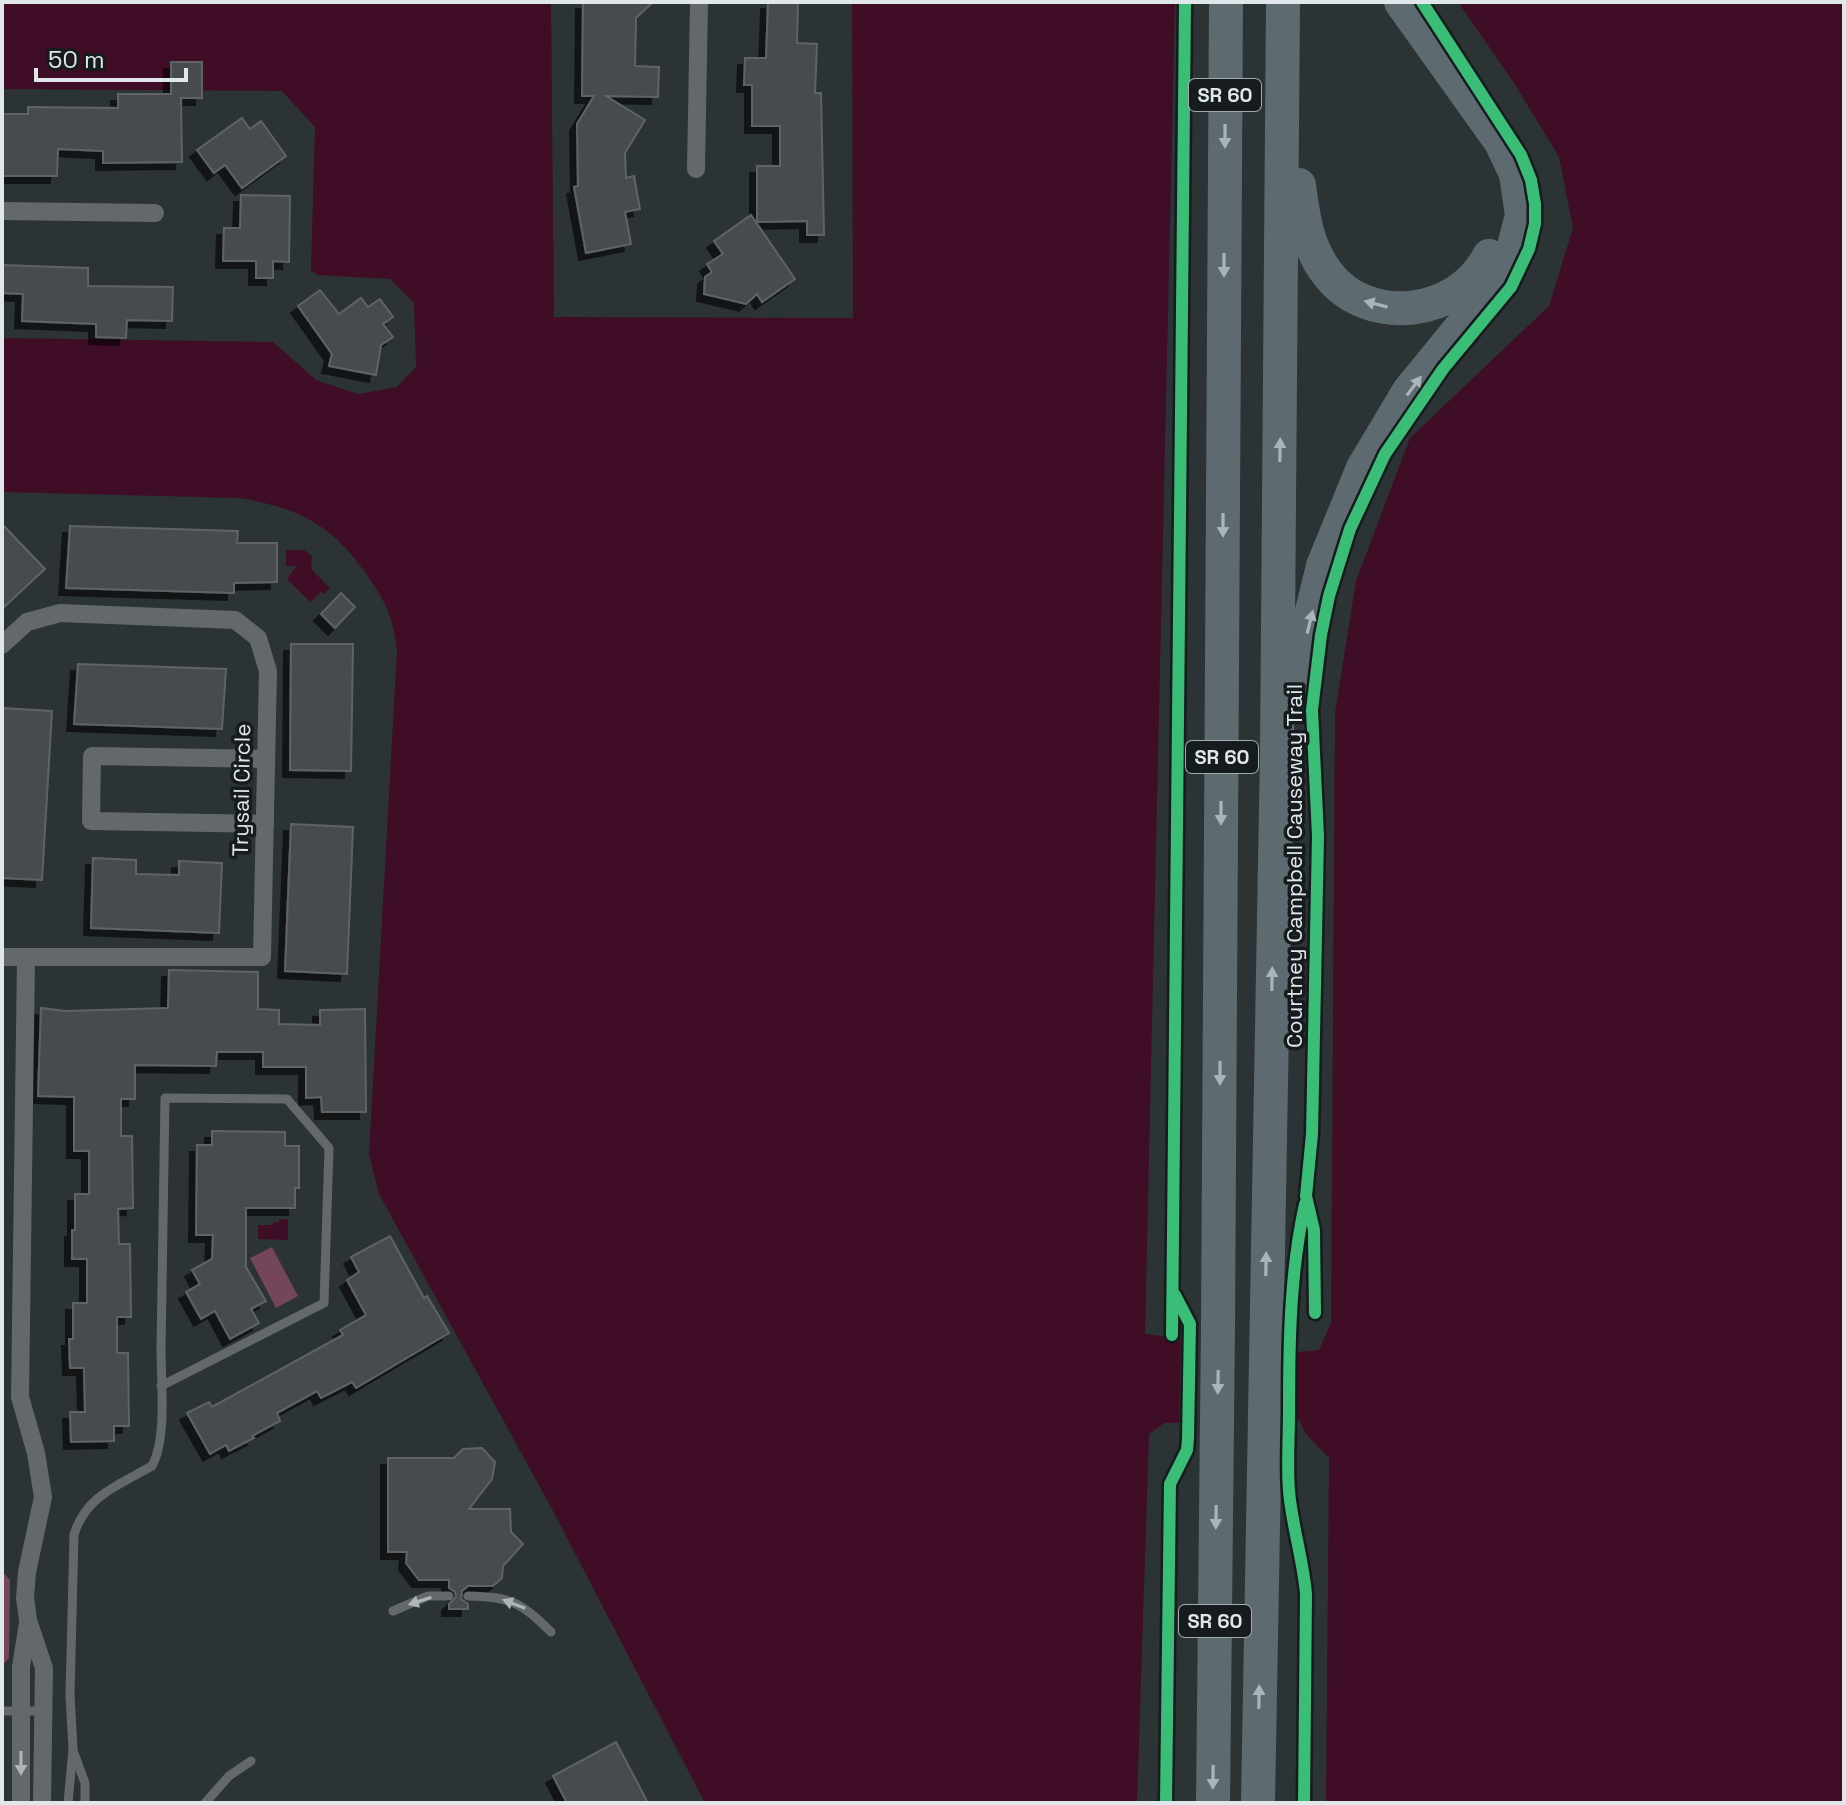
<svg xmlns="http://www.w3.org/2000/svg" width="1846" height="1805" font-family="'Space Grotesk',sans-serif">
	<defs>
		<filter id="shadow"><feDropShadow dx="-7" dy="7" stdDeviation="0" flood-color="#0009"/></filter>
	</defs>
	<rect width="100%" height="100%" fill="#2c3335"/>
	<g fill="#754559">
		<polygon points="272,1247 298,1296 276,1308 250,1258"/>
		<polygon points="2,1571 10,1580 9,1658 2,1666"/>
	</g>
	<g fill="#400d27">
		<path d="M2,2H551L554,317L853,318L852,2H1175L1145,1334L1296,1352L1319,1350L1331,1323L1335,713L1356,581L1410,438L1549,306L1573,228L1559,157L1516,86L1458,2H1844V1803H1326L1329,1458L1306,1434L1299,1420L1164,1423L1149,1434L1137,1803H705L552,1509L379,1194L369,1155L397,650C393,616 384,598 364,571C331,524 296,507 239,498L2,492V338L273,342L316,380L358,394L397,387L416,367L414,303L390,279L317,275L311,270L315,127L282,91L2,89Z"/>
		<polygon points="286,550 304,550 312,556 311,569 330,588 324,594 321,592 310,602 287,579 296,566 286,566"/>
		<polygon points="279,1219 288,1219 288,1240 258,1239 258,1225 273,1225 273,1222 279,1222"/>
	</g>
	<polygon fill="#2c3335" points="1181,1334 1295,1348 1295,1424 1179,1426"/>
	<g fill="#464b4d" stroke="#5e6366" stroke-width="2" filter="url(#shadow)">
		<polygon points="583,2 653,2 636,18 635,66 659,67 658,97 606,96 645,120 625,153 626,178 634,176 640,209 625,212 631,244 586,253 574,187 578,186 577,124 594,96 582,96"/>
		<polygon points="768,2 798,2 797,43 817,44 815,93 821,93 824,235 807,235 807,221 757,222 757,166 780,166 780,126 752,126 752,85 744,85 745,58 766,58"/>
		<polygon points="171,62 202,62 202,98 181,98 182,162 103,163 103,151 58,149 57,176 2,176 2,114 28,114 28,107 118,108 118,94 171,94"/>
		<polygon points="242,118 250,129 261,121 286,156 242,188 225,165 214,173 197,150"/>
		<polygon points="241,195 290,196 289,262 273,261 273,278 256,278 256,261 223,261 224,228 240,228"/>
		<polygon points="751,215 795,279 762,302 757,294 746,304 704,294 705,277 712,272 707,264 723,254 714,241"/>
		<polygon points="2,265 88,268 88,286 173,287 172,321 127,320 126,338 96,337 96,324 22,321 23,294 2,293"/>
		<polygon points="320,290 339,314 361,298 368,307 380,299 393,317 383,324 393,337 381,345 376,375 329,366 332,354 298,306"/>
		<polygon points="2,524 45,569 2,609"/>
		<polygon points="70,526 238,531 237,543 277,543 277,582 234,583 234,593 66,588"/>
		<polygon points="341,593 355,607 335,628 321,614"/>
		<polygon points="291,644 353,644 351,771 290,770"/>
		<polygon points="78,664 226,669 222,729 74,724"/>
		<polygon points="2,708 52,711 42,880 2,878"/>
		<polygon points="291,824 353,827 347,974 285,971"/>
		<polygon points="93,858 136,860 136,874 179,875 179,861 222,863 219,933 91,928"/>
		<polygon points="169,970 258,972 258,1009 279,1010 279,1024 320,1025 320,1010 365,1009 366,1112 322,1112 321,1097 306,1098 306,1067 263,1067 263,1052 217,1052 216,1066 135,1065 135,1099 121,1099 121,1136 132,1136 133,1208 118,1209 119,1244 130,1244 131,1317 117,1317 117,1353 128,1353 129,1426 114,1426 114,1441 71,1442 70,1412 85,1412 84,1368 70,1368 69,1339 73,1339 73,1303 87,1303 87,1259 72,1259 72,1230 75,1230 75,1194 89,1194 89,1151 74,1151 74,1097 38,1096 41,1008 65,1011 168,1008"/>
		<polygon points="212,1131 285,1132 285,1146 299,1146 299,1188 295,1188 295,1208 246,1208 246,1267 266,1301 251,1309 259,1323 230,1339 215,1311 201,1319 186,1292 200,1284 192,1270 212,1259 213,1235 196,1235 197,1145 212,1145"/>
		<polygon points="390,1236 424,1298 427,1296 449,1333 356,1388 352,1382 321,1398 317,1391 277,1413 280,1421 252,1436 254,1438 229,1451 226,1445 210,1454 187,1413 209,1402 212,1407 343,1335 340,1330 366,1315 347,1280 359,1272 351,1257"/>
		<polygon points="482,1448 495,1462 492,1479 469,1509 510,1509 511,1532 523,1544 503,1566 502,1578 493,1586 468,1586 462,1591 461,1599 468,1604 468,1609 449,1609 449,1604 456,1597 455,1592 449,1588 449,1580 419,1580 406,1563 407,1552 388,1552 388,1458 454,1458 463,1449"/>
		<polygon points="616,1742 648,1803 567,1803 553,1776"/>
	</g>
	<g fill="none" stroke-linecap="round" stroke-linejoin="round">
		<g stroke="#63696b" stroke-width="9">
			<path d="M468,1596C512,1597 520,1602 551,1632"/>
			<polyline points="393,1611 428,1596 449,1596"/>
			<polyline points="2,1711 43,1711"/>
			<polyline points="74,1753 85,1783 85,1803"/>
			<path d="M68,1803L73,1749L70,1695L74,1535C85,1496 119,1485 152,1466C167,1439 161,1382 161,1350C162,1266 163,1182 165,1098L287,1099L329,1148L324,1303L161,1386"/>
			<polyline points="205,1803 229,1776 251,1761"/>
		</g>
		<g stroke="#63696b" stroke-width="18">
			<polyline points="696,169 699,2"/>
			<polyline points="2,211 155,213"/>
			<polyline points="2,645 27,622 60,613 235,620 258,638 268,671 262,957 2,957"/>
			<polyline points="265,824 91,821 92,756 266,759"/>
			<polyline points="26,958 20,1397 36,1453 43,1497 27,1572 25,1598 28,1620 44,1668 42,1803"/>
			<polyline points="21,1803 21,1667 28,1623"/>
		</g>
		<g stroke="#5d6b70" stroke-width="34">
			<path d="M1299,185C1303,216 1307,247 1327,273C1368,328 1459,316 1489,256"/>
			<polyline points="1291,697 1323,566 1363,468 1409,391 1476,309 1510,262 1522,215 1516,174 1501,142 1401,2"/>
			<polyline points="1213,1803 1218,1326 1226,2"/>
			<polyline points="1258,1803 1277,752 1283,2"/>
		</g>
		<defs>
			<g id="cycleway">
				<polyline points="1315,1313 1314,1230 1306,1196 1312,1134 1318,836 1312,710 1321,635 1329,596 1350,529 1385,454 1443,369 1511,287 1529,249 1535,224 1535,204 1531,180 1521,155 1422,2"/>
				<polyline points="1172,1335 1185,2"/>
				<polyline points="1166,1803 1170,1484 1187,1450 1188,1439 1190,1324 1175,1295"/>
				<path d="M1304,1803L1306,1594C1303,1559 1292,1526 1289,1491C1287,1465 1289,1437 1289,1411C1289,1342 1290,1272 1305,1204"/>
			</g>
		</defs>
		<use href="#cycleway" stroke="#161b1d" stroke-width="17"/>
		<use href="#cycleway" stroke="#3abd76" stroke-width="12"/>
	</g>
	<defs><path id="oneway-solid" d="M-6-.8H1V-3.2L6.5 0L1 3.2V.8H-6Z" transform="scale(2)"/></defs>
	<g fill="#abb5b9">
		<use href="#oneway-solid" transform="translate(1225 136) rotate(90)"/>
		<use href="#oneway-solid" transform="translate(1224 265) rotate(90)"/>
		<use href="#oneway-solid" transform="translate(1376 304) rotate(-165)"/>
		<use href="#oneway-solid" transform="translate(1414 386) rotate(-53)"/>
		<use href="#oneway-solid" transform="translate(1280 450) rotate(-89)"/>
		<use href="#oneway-solid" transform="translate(1223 525) rotate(90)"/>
		<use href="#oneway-solid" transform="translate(1310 622) rotate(-76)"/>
		<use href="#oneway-solid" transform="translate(1221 813) rotate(90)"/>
		<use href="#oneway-solid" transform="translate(1272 979) rotate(-89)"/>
		<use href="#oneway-solid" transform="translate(1220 1073) rotate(90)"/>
		<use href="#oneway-solid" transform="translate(1266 1264) rotate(-89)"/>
		<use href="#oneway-solid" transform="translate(1218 1382) rotate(91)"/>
		<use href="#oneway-solid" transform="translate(1216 1517) rotate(91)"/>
		<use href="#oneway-solid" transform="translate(1259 1697) rotate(-89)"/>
		<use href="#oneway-solid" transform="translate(1213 1777) rotate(91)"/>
	</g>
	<g fill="#adb5b7">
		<use href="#oneway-solid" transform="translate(420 1601) rotate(162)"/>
		<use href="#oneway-solid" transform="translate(514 1604) rotate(-159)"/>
		<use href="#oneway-solid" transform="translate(21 1763) rotate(90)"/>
	</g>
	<g text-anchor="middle" stroke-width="7" stroke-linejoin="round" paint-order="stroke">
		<g fill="#161b1d" stroke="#a3aaac" stroke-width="2">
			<rect x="1189" y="79" width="72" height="32" rx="6"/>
			<rect x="1186" y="741" width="72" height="32" rx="6"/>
			<rect x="1179" y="1605" width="72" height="32" rx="6"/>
		</g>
		<g font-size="20" font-weight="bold" fill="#dfe7ea">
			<text x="1225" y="102">SR 60</text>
			<text x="1222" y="764">SR 60</text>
			<text x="1215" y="1628">SR 60</text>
		</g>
		<g font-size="22" fill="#dfe7ea" stroke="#161b1d">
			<text transform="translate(241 790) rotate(-89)" y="8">Trysail Circle</text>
			<text transform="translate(1294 866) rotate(-90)" y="8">Courtney Campbell Causeway Trail</text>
		</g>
	</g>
	<rect width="1846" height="1805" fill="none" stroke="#dfe7ea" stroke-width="8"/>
	<path d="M36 68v12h150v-12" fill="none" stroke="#dfe7ea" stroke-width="4"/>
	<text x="48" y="68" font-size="24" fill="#dfe7ea" stroke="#161b1d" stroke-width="6" paint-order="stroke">50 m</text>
</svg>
